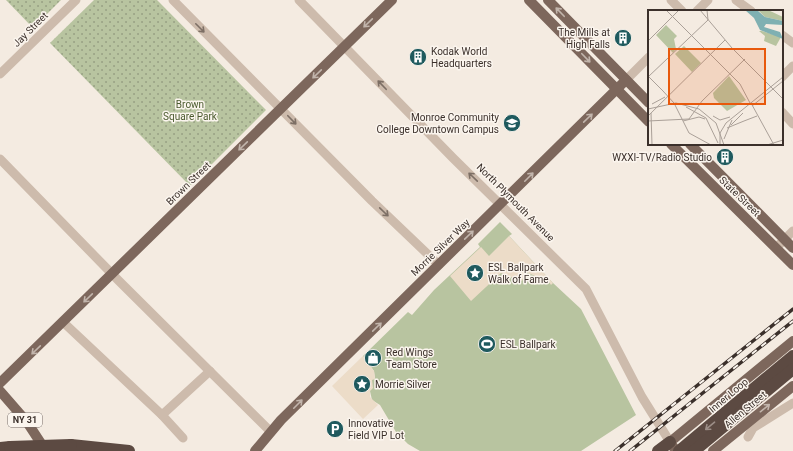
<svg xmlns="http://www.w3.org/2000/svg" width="793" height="451" font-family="Roboto,sans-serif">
	<defs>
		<pattern id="green-dots" width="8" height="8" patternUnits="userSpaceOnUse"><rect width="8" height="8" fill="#b8c4a0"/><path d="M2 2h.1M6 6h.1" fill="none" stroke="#97a083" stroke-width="1.8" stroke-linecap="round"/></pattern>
	</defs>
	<rect width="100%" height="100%" fill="#f4ebe1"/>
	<g fill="url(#green-dots)">
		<polygon points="6,0 61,0 33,28"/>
		<polygon points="94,0 157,0 266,110 190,186 50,43"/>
	</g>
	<polygon fill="#b8c4a0" points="500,222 512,234 509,236 511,238 553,283 581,309 636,415 581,451 420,451 408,444 396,432 380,405 372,400 370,391 371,379 375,378 374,371 363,356 408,312 412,315 434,290 480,247 478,244"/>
	<g fill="#ecdcc8">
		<polygon points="509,236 553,283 551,285 549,282 526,272 522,281 501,273 471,301 450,276 481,247 489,256"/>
		<polygon points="363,356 374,371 375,379 372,380 373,388 370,391 370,397 378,405 363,419 332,386"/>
	</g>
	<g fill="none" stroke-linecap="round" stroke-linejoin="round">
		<g stroke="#cdbbac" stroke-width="9">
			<polyline points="173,0 372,201 439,265"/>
			<polyline points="299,0 453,158 586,289 642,397 670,442"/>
			<polyline points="671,0 682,11"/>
			<polyline points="736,0 751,11"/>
			<polyline points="697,11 708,0"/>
			<polyline points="782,35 793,43"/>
			<polyline points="0,74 76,0"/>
			<polyline points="782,77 793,66"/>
			<polyline points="626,80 649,57"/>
			<polyline points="782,112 793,124"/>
			<polyline points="0,159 119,281 271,432"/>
			<polyline points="776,248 793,231"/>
			<polyline points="63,322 162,415 183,438"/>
			<polyline points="162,415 210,371"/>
			<polyline points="748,437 753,428 793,403"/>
		</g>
		<g stroke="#7d675c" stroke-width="10">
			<polyline points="529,0 649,122"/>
			<polyline points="548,0 649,103"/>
			<polyline points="671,144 793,265"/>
			<polyline points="690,144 793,248"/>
			<polyline points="0,383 392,0"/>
			<polyline points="0,391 27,422 46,451"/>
			<polyline points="255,451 281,420 626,80"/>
			<polyline points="676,451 670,442 793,341"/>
			<polyline points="713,451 793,386"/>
		</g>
		<g stroke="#5c4a42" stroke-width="12">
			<polyline points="71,445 129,451"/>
			<polyline points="0,448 10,447"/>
			<polyline points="658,451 670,442"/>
			<polyline points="679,451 793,356"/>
			<polyline points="694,451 793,369"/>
		</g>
		<defs>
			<g id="rail">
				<polyline points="615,451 793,309"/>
				<polyline points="630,451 793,321"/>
			</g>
		</defs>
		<use href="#rail" stroke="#3b302b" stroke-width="3.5"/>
		<use href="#rail" stroke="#fbf5ee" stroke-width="2" stroke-dasharray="6" stroke-linecap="butt"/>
		<polyline stroke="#5c4a42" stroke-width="12" points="10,447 71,445"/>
	</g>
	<defs><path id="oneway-shaft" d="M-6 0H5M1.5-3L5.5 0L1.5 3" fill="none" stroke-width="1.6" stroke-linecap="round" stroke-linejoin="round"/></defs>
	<g stroke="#c2b5ac">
		<use href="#oneway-shaft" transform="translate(560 12) rotate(-134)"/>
		<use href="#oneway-shaft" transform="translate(368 23) rotate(136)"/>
		<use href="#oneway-shaft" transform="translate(586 58) rotate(46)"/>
		<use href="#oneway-shaft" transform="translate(317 74) rotate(136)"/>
		<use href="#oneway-shaft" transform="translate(588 118) rotate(-44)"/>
		<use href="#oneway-shaft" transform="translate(243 146) rotate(136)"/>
		<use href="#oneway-shaft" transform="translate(529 177) rotate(-45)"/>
		<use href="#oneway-shaft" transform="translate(469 235) rotate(-44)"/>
		<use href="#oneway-shaft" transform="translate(88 298) rotate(136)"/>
		<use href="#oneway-shaft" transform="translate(377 327) rotate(-44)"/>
		<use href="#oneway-shaft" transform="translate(36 350) rotate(136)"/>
		<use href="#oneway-shaft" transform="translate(298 404) rotate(-45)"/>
		<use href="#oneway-shaft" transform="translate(765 408) rotate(-39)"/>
	</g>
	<g stroke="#7d6f65">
		<use href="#oneway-shaft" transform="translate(200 28) rotate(45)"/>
		<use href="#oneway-shaft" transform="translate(382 85) rotate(-134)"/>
		<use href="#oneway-shaft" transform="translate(292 120) rotate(46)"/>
		<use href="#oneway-shaft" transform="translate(473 177) rotate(-136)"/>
		<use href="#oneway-shaft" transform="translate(384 212) rotate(44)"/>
	</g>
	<use stroke="#9c8e87" href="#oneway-shaft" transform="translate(710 426) rotate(140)"/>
	<defs>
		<symbol id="building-disc" viewBox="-11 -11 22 22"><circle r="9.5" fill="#1f5a5e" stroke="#fbf5ee"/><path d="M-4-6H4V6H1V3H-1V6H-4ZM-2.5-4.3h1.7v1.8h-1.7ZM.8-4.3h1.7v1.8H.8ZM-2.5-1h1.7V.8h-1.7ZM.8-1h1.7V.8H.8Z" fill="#fff"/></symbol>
		<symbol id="university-disc" viewBox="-11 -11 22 22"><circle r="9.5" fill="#1f5a5e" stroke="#fbf5ee"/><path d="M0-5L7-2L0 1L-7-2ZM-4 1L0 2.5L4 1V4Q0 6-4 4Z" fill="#fff"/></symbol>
		<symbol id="sight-disc" viewBox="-11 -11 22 22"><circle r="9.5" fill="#1f5a5e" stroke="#fbf5ee"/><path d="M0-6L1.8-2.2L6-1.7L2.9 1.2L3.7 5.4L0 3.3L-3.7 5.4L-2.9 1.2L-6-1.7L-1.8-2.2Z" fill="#fff"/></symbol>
		<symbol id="stadium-disc" viewBox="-11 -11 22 22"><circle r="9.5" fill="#1f5a5e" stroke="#fbf5ee"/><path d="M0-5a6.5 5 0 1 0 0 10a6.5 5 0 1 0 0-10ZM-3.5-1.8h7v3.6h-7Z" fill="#fff"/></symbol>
		<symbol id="shop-disc" viewBox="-11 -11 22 22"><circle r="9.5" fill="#1f5a5e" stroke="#fbf5ee"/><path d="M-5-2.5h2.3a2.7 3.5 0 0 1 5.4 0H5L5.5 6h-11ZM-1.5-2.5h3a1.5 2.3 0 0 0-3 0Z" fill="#fff"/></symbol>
		<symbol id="parking-disc" viewBox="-11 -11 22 22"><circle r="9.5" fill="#1f5a5e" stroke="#fbf5ee"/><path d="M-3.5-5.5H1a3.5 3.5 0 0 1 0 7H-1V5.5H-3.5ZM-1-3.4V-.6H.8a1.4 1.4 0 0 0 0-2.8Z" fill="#fff"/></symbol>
	</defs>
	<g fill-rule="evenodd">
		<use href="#building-disc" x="613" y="28" width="20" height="20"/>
		<use href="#building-disc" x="408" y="47" width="20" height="20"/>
		<use href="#university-disc" x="502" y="113" width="20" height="20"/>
		<use href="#building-disc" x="715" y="147" width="20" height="20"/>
		<use href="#sight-disc" x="465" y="263" width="20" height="20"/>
		<use href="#stadium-disc" x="477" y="334" width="20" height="20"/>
		<use href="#shop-disc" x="363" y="348" width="20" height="20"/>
		<use href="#sight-disc" x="352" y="374" width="20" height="20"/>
		<use href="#parking-disc" x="325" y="419" width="20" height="20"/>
	</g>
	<g text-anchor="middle" stroke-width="3" stroke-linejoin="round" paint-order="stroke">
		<rect fill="#fbf5ee" stroke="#756b66" stroke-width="1" x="8" y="413" width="34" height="14" rx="3"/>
		<g font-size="9" font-weight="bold" fill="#3b302b">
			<text x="25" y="423">NY 31</text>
		</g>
		<g font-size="10" fill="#3b302b" stroke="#fbf5ee">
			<text transform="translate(30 29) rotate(-45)" y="4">Jay Street</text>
			<text transform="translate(188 183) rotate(-44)" y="4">Brown Street</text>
			<text transform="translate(740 196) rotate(44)" y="4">State Street</text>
			<text transform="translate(516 202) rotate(45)" y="4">North Plymouth Avenue</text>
			<text transform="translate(440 247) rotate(-44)" y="4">Morrie Silver Way</text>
			<text transform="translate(728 395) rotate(-40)" y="4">Inner Loop</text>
			<text transform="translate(745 409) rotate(-40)" y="4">Allen Street</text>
		</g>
		<g font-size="10" fill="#3b302b" stroke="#fbf5ee" text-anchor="start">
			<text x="610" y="36" text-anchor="end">The Mills at<tspan x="610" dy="12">High Falls</tspan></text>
			<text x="431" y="55">Kodak World<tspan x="431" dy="12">Headquarters</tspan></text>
			<text x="499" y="121" text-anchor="end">Monroe Community<tspan x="499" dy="12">College Downtown Campus</tspan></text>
			<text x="712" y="161" text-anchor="end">WXXI-TV/Radio Studio</text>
			<text x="488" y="271">ESL Ballpark<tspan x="488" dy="12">Walk of Fame</tspan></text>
			<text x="500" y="348">ESL Ballpark</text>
			<text x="386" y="356">Red Wings<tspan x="386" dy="12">Team Store</tspan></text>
			<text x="375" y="388">Morrie Silver</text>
			<text x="348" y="427">Innovative<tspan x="348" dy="12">Field VIP Lot</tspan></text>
		</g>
		<g font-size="10" fill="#4a5a2e" stroke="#fbf5ee">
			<text x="190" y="108">Brown<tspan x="190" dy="12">Square Park</tspan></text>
		</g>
	</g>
	<g transform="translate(648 10)">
		<rect width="135" height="135" fill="#f4ebe1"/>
		<path d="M18,15L29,26L26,29L28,39L25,43L8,25ZM111,21H114L133,27L128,36L116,31L117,26ZM36,36L53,53L44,62L27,44Z" fill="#b8c4a0"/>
		<path d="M110,0H120L135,7V11L117,7Z" fill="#b8c4a0"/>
		<path d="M81,66L98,90L79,101L66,88L65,83Z" fill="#b8c4a0"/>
		<path d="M97,0H109L117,7L135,11V15L118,14L116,17L132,22L135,29L112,20L106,8Z" fill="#7fb0b2"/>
		<path fill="none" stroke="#aaa098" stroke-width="1" d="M18,0L92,74L102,93M52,0L84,38L135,89M0,31L31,0M0,66L15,81M0,67L60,10L59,0M15,81L26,93L41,123L63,135M103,93L126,135M4,94L17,87M104,96L135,71M38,97L58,108L70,133M0,99L28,93L51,99L68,113L76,135M3,103L4,135M0,106L77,30M65,106L72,110L82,107M0,111L41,109L54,91L97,49M35,111L51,107L57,109M96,111L109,106M83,115L95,103M79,118L96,111M76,129L84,110M72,135V123L78,113L135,67M119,135L135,130"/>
		<path fill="#e8590c" fill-opacity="0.15" stroke="#e8590c" stroke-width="2" d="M21,39H117V94H21Z"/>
		<rect width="135" height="135" fill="none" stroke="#3b302b" stroke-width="2"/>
	</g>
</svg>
